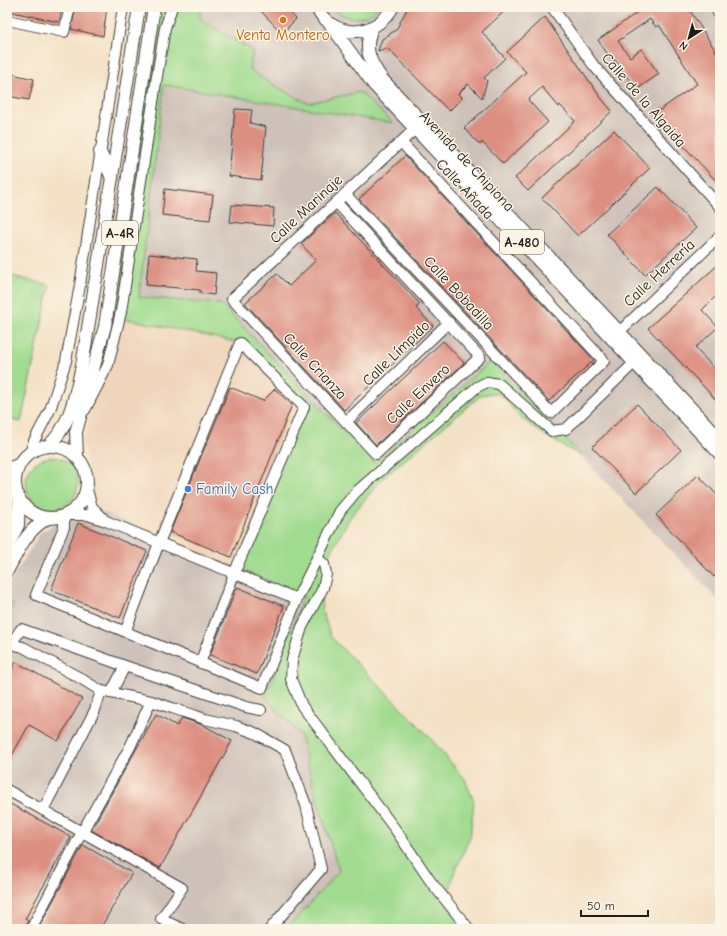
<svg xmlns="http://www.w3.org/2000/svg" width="727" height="936" font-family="'Comic Neue',sans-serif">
	<rect width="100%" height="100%" fill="#fcf5e5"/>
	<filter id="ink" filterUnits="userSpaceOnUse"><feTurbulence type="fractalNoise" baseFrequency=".025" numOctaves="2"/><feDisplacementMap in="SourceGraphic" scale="8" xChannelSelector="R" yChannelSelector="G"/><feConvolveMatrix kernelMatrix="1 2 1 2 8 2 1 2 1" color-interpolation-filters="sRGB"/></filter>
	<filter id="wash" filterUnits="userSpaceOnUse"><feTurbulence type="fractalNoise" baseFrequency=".012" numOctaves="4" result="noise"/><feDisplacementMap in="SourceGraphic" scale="16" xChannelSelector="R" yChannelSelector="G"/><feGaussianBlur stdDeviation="0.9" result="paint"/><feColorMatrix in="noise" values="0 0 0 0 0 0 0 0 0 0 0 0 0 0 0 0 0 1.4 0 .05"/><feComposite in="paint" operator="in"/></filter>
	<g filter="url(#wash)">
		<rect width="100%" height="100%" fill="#f4e2c7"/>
		<polygon fill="#f0d5bc" points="112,318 132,320 240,343 304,407 234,574 103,512 93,499 83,442"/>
		<g fill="#cec1b9">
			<polygon points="201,7 720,7 720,602 491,361 375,464 221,304 139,298 164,85 392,123 360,92 308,103 269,83 249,69 253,51 200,19"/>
			<polygon points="84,508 103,512 304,596 265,697 300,735 314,789 339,871 287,929 7,929 7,618 14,604 7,601 7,587 41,532"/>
		</g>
		<g fill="#a0db8f" stroke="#5e7c56">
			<path d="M159,7H201L200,19L253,51L249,69L269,83L308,103L360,92L393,123L164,85L139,297L221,304L374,463L491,361L582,456C558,444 538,432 518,415C512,410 508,400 502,396C495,392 488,394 481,395L382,479L349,519L327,560L321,592L322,611L331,637L425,732L465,779L474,802L470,837L454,874L446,904L467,929H287L339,871L314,789L300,735L265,697L304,596L236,567L304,407L240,343L132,320L112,318Z"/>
			<path d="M332,7H378C366,23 344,20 332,7Z"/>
			<polygon points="7,275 50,285 21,422 7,419"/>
			<circle cx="52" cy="483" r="26"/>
			<polygon points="7,601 14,604 7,618"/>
		</g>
		<g id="blocks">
			<g fill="#dc8e80">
				<polygon points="7,7 62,7 59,22 7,11"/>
				<polygon points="76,7 107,7 103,36 71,29"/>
				<polygon points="257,7 285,7 296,19 282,33"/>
				<polygon points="408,7 509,7 482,32 505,58 484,78 487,81 482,98 468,84 458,94 462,98 449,111 387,48 378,51 382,39 396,30"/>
				<polygon points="645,7 688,7 720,58 720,185 654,114 697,84 659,25 656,27 650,19 618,41 630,57 641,49 659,74 636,90 615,60 613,62 598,40"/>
				<polygon points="545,17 601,98 612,111 528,191 515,178 575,121 560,105 559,107 542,87 528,100 548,122 503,164 482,142 480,145 464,128 526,72 507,52"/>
				<polygon points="12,74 34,79 29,100 7,96"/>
				<polygon points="235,109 252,110 250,123 266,127 261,180 229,176"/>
				<polygon points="614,130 650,168 578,236 542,198"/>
				<polygon points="405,156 594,360 549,401 359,199"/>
				<polygon points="658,187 696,228 645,275 607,234"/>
				<polygon points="165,189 213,195 210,220 162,215"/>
				<polygon points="232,205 274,208 273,226 230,222"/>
				<polygon points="335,213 420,304 416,308 433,326 344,410 245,303 277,274 289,286 316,260 301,244"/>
				<polygon points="149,254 197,259 196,271 216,273 214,295 200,293 200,290 146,285"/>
				<polygon points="720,263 720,292 702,310 718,327 695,348 720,374 720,404 648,328"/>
				<polygon points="443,341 464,363 376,445 356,423"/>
				<polygon points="230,387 263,401 275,389 292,405 231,557 170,532"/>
				<polygon points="637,404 681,450 636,493 592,447"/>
				<polygon points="698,475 720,498 720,579 716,575 714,577 656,515"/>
				<polygon points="78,523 147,551 120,618 51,590"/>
				<polygon points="237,587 284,606 257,674 210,655"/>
				<polygon points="16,662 82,699 58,741 29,725 7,764 7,678"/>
				<polygon points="156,714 177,726 182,718 203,725 232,741 160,868 91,830"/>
				<polygon points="7,802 71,837 25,919 28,921 25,929 7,929"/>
				<polygon points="83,845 132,873 100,929 38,929"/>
			</g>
		</g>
	</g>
	<g filter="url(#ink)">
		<use href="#blocks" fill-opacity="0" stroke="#3c3a36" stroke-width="1"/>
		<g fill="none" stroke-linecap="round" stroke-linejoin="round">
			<defs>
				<g id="minor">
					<polyline points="552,7 594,66 720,207"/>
					<polyline points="715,7 720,16"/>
					<polyline points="7,20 64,32 70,7"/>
					<polyline points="345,194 551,413 604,361 401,142"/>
					<polyline points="336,202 480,357 376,454 232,299 415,129"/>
					<polyline points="619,332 720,236"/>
					<polyline points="85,410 108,365 121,312 157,76 165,28 172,7"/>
					<polyline points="346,422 449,322"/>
					<polyline points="30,453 34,441 50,410 66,361 80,285 123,7"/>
					<polyline points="7,468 21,463"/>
					<polyline points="7,483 16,490"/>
					<polyline points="87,490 92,507 103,518"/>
					<polyline points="68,515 88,515 106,521 297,599"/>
					<polyline points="64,516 64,527 36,595 262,688 297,599 340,511 356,492 477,387 487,382 499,384 552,431 566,429 635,362"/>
					<polyline points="7,529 19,508"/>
					<polyline points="317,558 324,564 326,574 323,588 302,627 292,660 291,679 302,706 395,829 431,882 469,929"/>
					<polyline points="125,632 159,543 240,343 304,407 234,574 200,663"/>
					<polyline points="11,644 21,629 125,666 111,693"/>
					<polyline points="7,648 11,644 23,647 80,678 101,691 151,701 205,719 236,726 255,733 285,750 306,805 321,869 270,929"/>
					<polyline points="125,666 246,707 261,710"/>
					<polyline points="7,790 182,888 161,919 182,929"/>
					<polyline points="43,810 95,710 101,691"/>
					<polyline points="31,929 82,832 130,747 151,701"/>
				</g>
				<g id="major">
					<path d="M316,7C334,40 374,39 393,7"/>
					<polyline points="330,24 374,85 720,454"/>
					<path d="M372,28C363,49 370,62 382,79L720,439"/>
					<polyline points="100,152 112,178"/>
					<circle cx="51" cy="482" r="36"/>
					<path d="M48,446C71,426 75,394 82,366L139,7"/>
					<polyline points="77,456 76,432 105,326 154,7"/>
					<polyline points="7,547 18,525 19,499"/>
					<path d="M7,571C18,551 27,529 48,518"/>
				</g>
			</defs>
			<use href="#minor" stroke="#3c3a36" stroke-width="12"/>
			<use href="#major" stroke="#3c3a36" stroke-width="14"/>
			<use href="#minor" stroke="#fff" stroke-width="10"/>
			<use href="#major" stroke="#fff" stroke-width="12"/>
		</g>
	</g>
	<circle fill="#e8710a" stroke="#fcf5e5" stroke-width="1.5" cx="283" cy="20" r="4"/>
	<circle fill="#3f7fe0" stroke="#fcf5e5" stroke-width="1.5" cx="188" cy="489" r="4"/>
	<g text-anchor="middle" stroke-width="3" stroke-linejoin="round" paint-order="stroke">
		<g fill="#fcf5e5" stroke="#5f5d58" stroke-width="1">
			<rect x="102" y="221" width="36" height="24" rx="3"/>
			<rect x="500" y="230" width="44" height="24" rx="3"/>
		</g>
		<g font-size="14" font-weight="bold" fill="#1c1c1c">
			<text x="120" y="238">A-4R</text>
			<text x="522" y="247">A-480</text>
		</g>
		<g font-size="15" fill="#c56008" stroke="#fcf5e5">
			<text x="283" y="40">Venta Montero</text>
		</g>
		<g font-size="15" fill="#1c1c1c" stroke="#fcf5e5">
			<text transform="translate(644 100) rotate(49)" y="5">Calle de la Algaida</text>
			<text transform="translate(467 161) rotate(47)" y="5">Avenida de Chipiona</text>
			<text transform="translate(465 189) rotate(47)" y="5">Calle Añada</text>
			<text transform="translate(306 209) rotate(-43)" y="5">Calle Marinaje</text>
			<text transform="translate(659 273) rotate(-43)" y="5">Calle Herrería</text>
			<text transform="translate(459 293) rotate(47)" y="5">Calle Bobadilla</text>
			<text transform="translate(396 353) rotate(-44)" y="5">Calle Límpido</text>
			<text transform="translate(315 366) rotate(47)" y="5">Calle Crianza</text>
			<text transform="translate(418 394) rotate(-43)" y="5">Calle Envero</text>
		</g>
		<g font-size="15" fill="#366cbe" stroke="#fcf5e5" text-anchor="start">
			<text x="196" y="494">Family Cash</text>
		</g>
	</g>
	<rect width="727" height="936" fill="none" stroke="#fcf5e5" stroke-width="24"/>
	<g transform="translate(689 38) rotate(216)" stroke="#fcf5e5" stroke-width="3" paint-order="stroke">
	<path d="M0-3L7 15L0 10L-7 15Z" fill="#1c1c1c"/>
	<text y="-6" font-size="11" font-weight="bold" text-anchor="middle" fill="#1c1c1c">N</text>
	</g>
	<path d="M581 910v6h67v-6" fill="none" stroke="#1c1c1c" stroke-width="2"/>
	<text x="587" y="910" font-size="12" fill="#1c1c1c" stroke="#fcf5e5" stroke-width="3" paint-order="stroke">50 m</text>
</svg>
